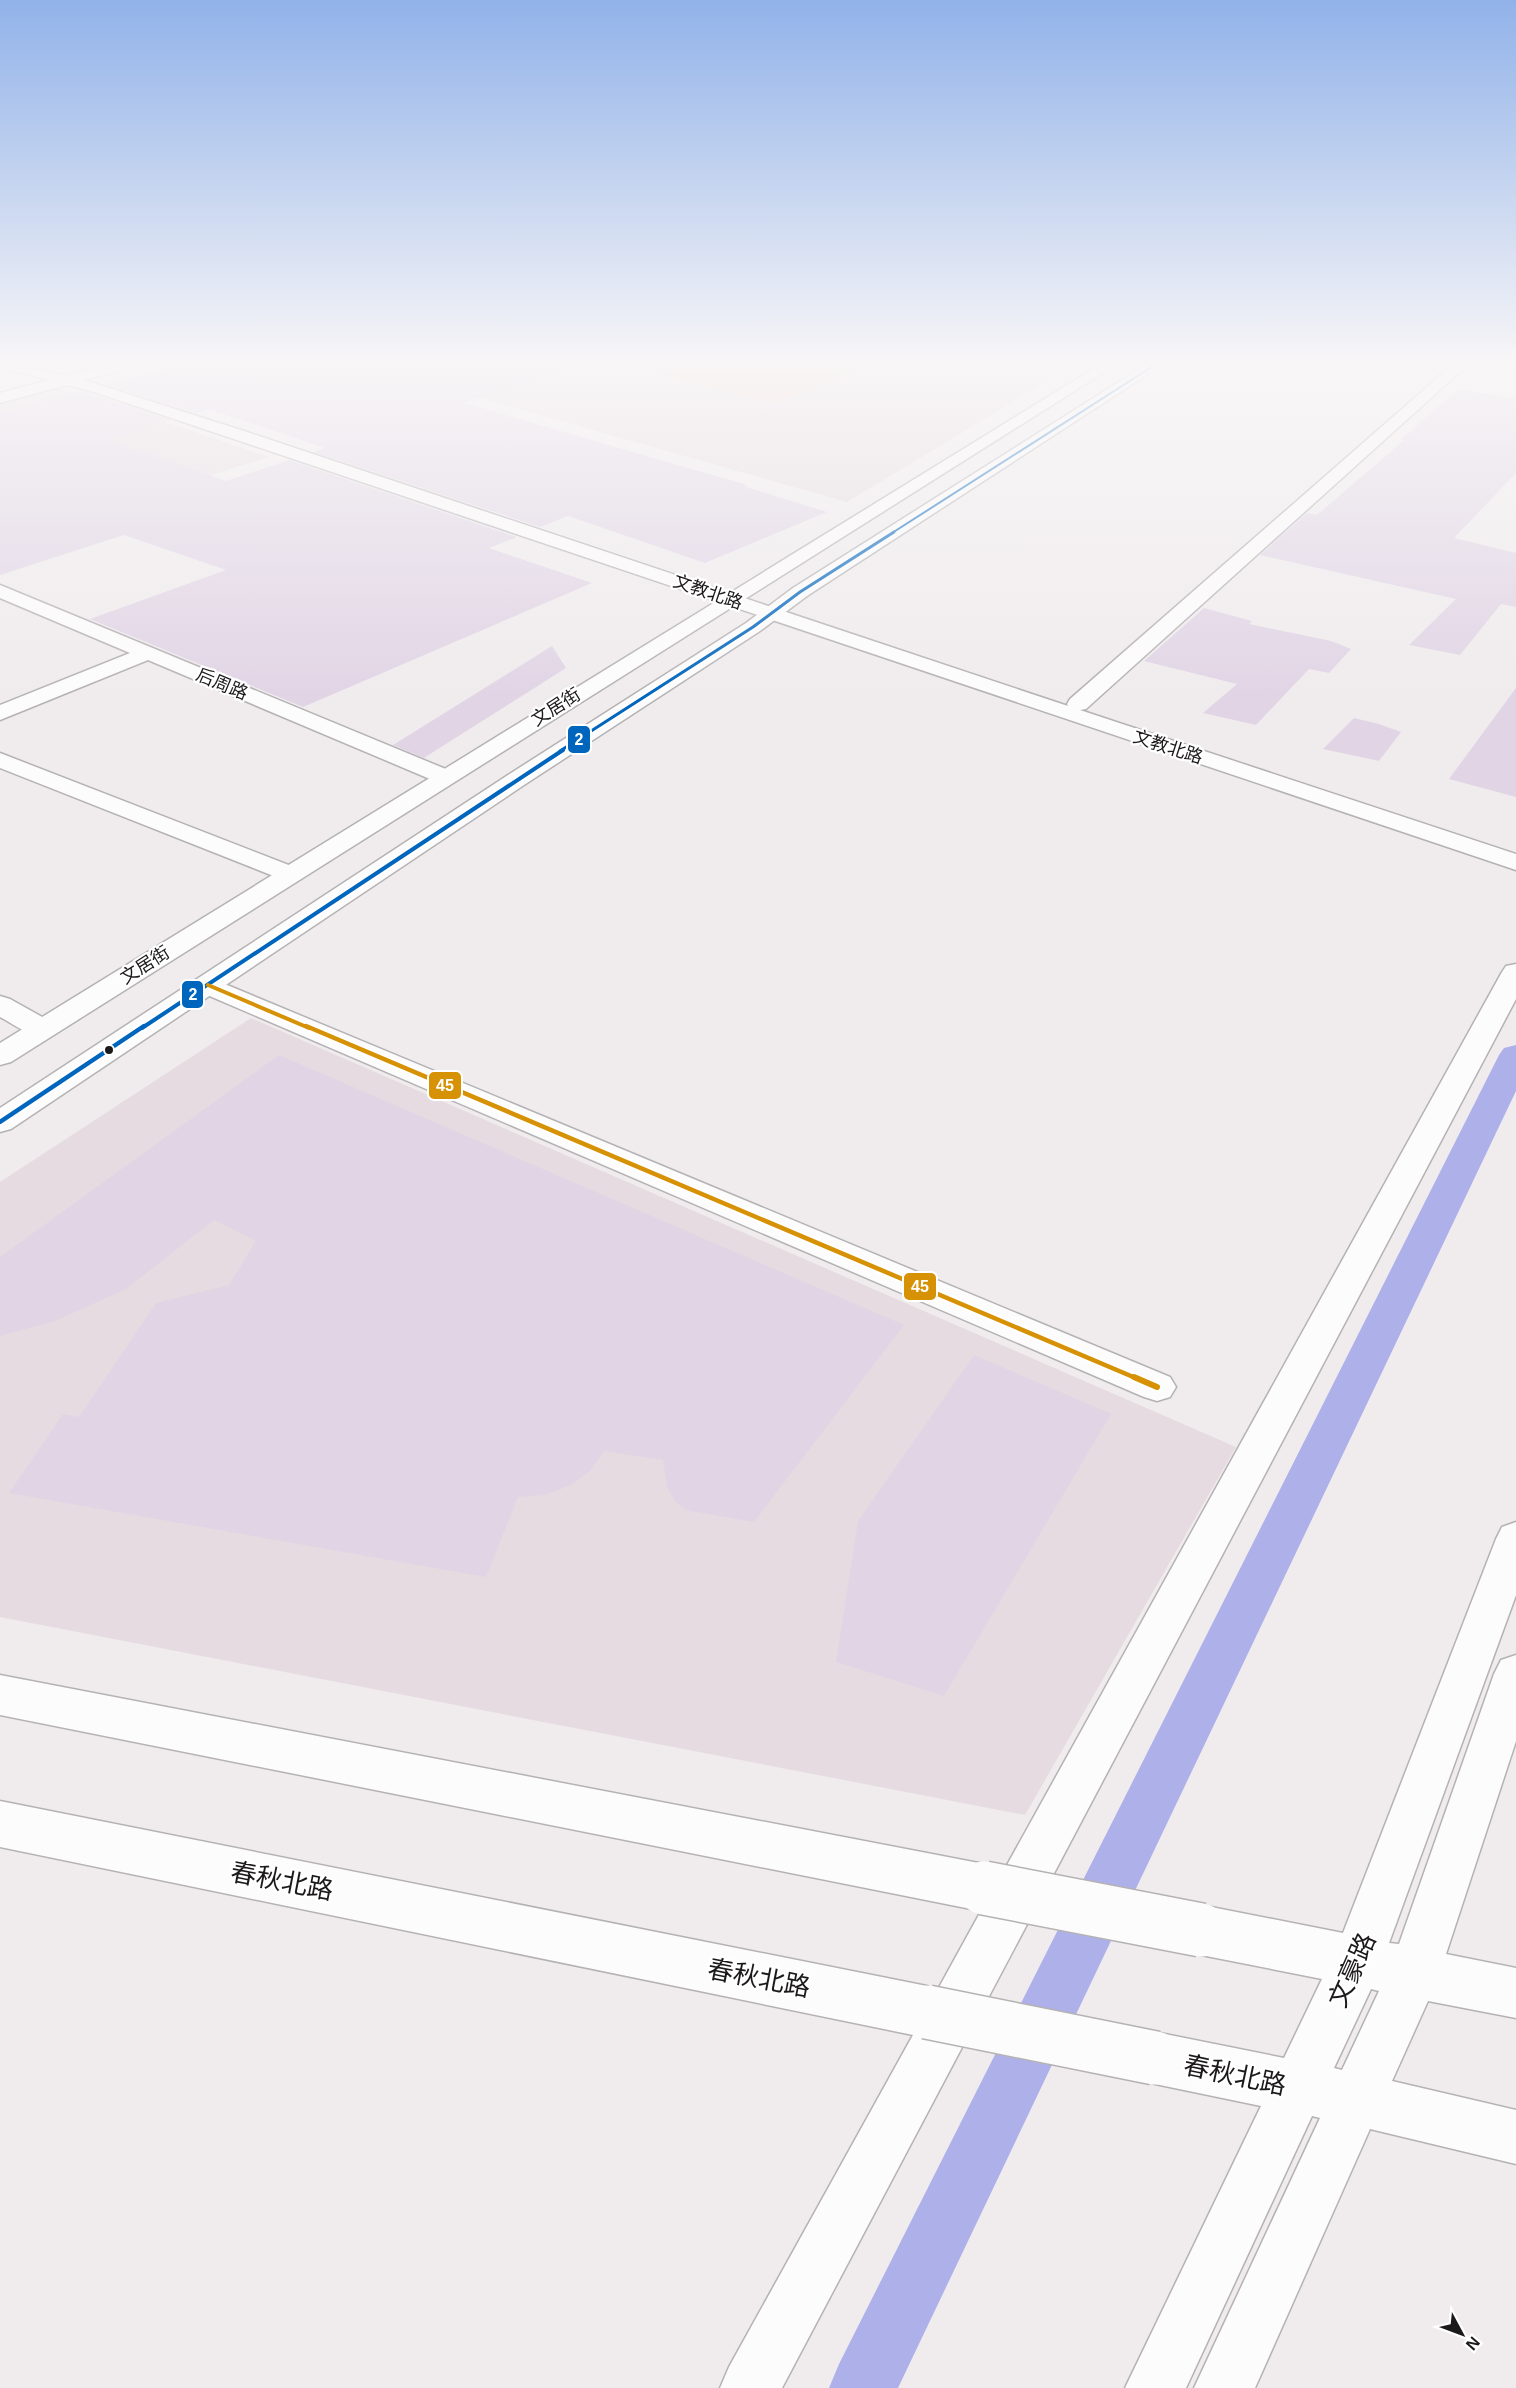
<svg xmlns="http://www.w3.org/2000/svg" width="1516" height="2388" font-family="Arial,'Noto Sans SC',sans-serif">
	<rect width="100%" height="100%" fill="#f0ecee"/>
	<g fill="#e6dbe0">
		<polygon points="349,361 1081,361 847,502"/>
		<polygon points="61,389 171,424 269,457 0,541 0,405"/>
		<polygon points="251,1018 1236,1447 1025,1815 0,1617 0,1182"/>
	</g>
	<polygon fill="#f5d3bf" points="683,361 884,361 773,403 650,372"/>
	<g fill="none" stroke-linecap="round" stroke-linejoin="round">
		<polygon fill="#aeb0ea" fill-rule="evenodd" points="1516,1045 1516,1091 898,2388 829,2388 839,2364 1499,1055 1504,1048"/>
	</g>
	<g fill="#e1d5e5">
		<polygon points="192,361 578,361 579,367 464,403 747,485 743,486 827,512 705,563 568,516 540,527 313,452 325,448 239,419 208,409 195,413 105,384"/>
		<polygon points="1459,389 1516,399 1516,473 1454,538 1516,553 1516,607 1501,604 1460,655 1409,645 1456,599 1260,555 1307,513 1317,515 1404,440 1400,440"/>
		<polygon points="81,391 171,420 107,439 226,481 289,460 517,537 489,548 592,583 303,707 90,619 226,570 124,535 0,575 0,413"/>
		<polygon points="1204,608 1252,621 1249,624 1331,641 1351,649 1329,673 1309,669 1256,725 1203,713 1237,684 1144,661"/>
		<polygon points="552,646 566,668 438,749 424,758 393,745"/>
		<polygon points="1516,688 1516,797 1449,779"/>
		<polygon points="1354,718 1379,724 1401,732 1379,761 1323,749"/>
		<polygon points="279,1055 904,1325 754,1522 685,1510 674,1500 667,1487 663,1460 604,1451 591,1470 571,1485 545,1495 518,1497 486,1577 9,1493 63,1414 79,1417 156,1303 229,1285 256,1241 214,1220 126,1289 55,1321 0,1336 0,1257"/>
		<polygon points="974,1355 1111,1414 944,1696 836,1662 858,1521"/>
	</g>
	<g fill="none" stroke-linecap="round" stroke-linejoin="round">
		<defs>
			<g id="minor">
				<polygon points="0,361 66,376 124,361 146,361 144,364 84,380 244,431 1068,706 1067,704 1070,699 1457,361 1472,361 1086,709 1080,710 1516,854 1516,870 91,391 67,385 0,403 0,393 49,380 0,367"/>
				<polygon points="0,585 453,772 457,777 453,782 445,784 437,782 148,660 0,720 0,705 130,653 0,598"/>
				<polygon points="0,753 299,869 303,874 299,879 290,882 281,879 0,768"/>
				<polygon points="1516,964 1516,999 782,2388 720,2388 729,2367 913,2035 0,1847 0,1801 927,1986 937,1991 981,1911 0,1715 0,1675 984,1864 1002,1874 1502,972 1506,966"/>
				<polygon points="208,977 1170,1377 1176,1387 1170,1397 1157,1401 1144,1397 198,991 194,985 198,979"/>
				<path d="M0,996L10,999L53,1023L58,1029L53,1035C33,1040 17,1026 0,1017Z"/>
				<path d="M1516,1522V1595L1389,1943L1399,1944L1494,1674L1501,1660L1516,1655V1741L1446,1954L1516,1968V2018L1428,2001L1392,2081L1516,2110V2164L1370,2129L1255,2388H1194L1320,2118L1312,2116L1186,2388H1125L1261,2106L1155,2084L1136,2077L1129,2058L1136,2039L1155,2032L1284,2058L1322,1979L1201,1955L1184,1947L1176,1930L1184,1913L1201,1905L1343,1933L1496,1539L1502,1527ZM1371,1989L1379,1991L1342,2070L1334,2068Z"/>
			</g>
			<g id="major">
				<polygon points="1106,361 1122,361 11,1062 0,1065 0,1043"/>
				<polygon points="1152,361 1168,361 807,596 760,631 524,785 11,1129 0,1132 0,1108 508,775 746,623 793,588"/>
			</g>
		</defs>
		<use href="#minor" stroke="#b5b2b4" stroke-width="3"/>
		<use href="#major" stroke="#b5b2b4" stroke-width="3"/>
		<use href="#minor" fill="#fdfcfc" fill-rule="evenodd"/>
		<use href="#major" fill="#fdfcfc" fill-rule="evenodd"/>
		<defs>
			<g id="minor-bridge">
				<polyline points="984,1888 1201,1930"/>
				<polyline points="927,2012 1155,2058"/>
			</g>
		</defs>
		<use href="#minor-bridge" stroke="#b5b2b4" stroke-width="56" stroke-linecap="butt"/>
		<use href="#minor-bridge" stroke="#fdfcfc" stroke-width="53"/>
		<defs>
			<polyline id="bus-1-far3" points="892,533 1161,361"/>
			<polyline id="bus-1-far2" points="560,751 753,627 800,592 894,532"/>
			<polyline id="bus-1-far1" points="142,1028 563,750"/>
			<polyline id="bus-1" points="0,1122 144,1026"/>
			<polyline id="bus-2-far2" points="208,985 309,1028"/>
			<polyline id="bus-2-far1" points="306,1026 1138,1379"/>
			<polyline id="bus-2" points="1134,1377 1157,1387"/>
		</defs>
		<use href="#bus-1-far3" stroke="#fff" stroke-width="4.5"/>
		<use href="#bus-1-far2" stroke="#fff" stroke-width="6"/>
		<use href="#bus-1-far1" stroke="#fff" stroke-width="8"/>
		<use href="#bus-1" stroke="#fff" stroke-width="9"/>
		<use href="#bus-2-far2" stroke="#fff" stroke-width="8"/>
		<use href="#bus-2-far1" stroke="#fff" stroke-width="9"/>
		<use href="#bus-2" stroke="#fff" stroke-width="10"/>
		<use href="#bus-1-far3" stroke="#0065bd" stroke-width="2"/>
		<use href="#bus-1-far2" stroke="#0065bd" stroke-width="3"/>
		<use href="#bus-1-far1" stroke="#0065bd" stroke-width="4"/>
		<use href="#bus-1" stroke="#0065bd" stroke-width="4.5"/>
		<use href="#bus-2-far2" stroke="#d69104" stroke-width="4"/>
		<use href="#bus-2-far1" stroke="#d69104" stroke-width="4.5"/>
		<use href="#bus-2" stroke="#d69104" stroke-width="6"/>
	</g>
	<linearGradient id="sky" x2="0" y2="1"><stop stop-color="#91b2e9"/><stop offset="0.52" stop-color="#f8f6f7"/><stop offset="1" stop-color="#f8f6f7" stop-opacity="0"/></linearGradient>
	<rect width="1516" height="695" fill="url(#sky)"/>
	<circle fill="#1c191a" stroke="#fff" stroke-width="2" cx="109" cy="1050" r="5"/>
	<g text-anchor="middle" stroke-width="4.5" stroke-linejoin="round" paint-order="stroke">
		<g font-size="18" fill="#1c191a" stroke="#fff">
			<text transform="translate(708 592) rotate(19)" y="6">文教北路</text>
			<text transform="translate(222 684) rotate(23)" y="6">后周路</text>
			<text transform="translate(556 707) rotate(-32)" y="6">文居街</text>
			<text transform="translate(1168 747) rotate(18)" y="6">文教北路</text>
			<text transform="translate(145 965) rotate(-32)" y="6">文居街</text>
		</g>
		<g font-size="26" fill="#1c191a" stroke="#fff">
			<text transform="translate(282 1881) rotate(11)" y="9">春秋北路</text>
			<text transform="translate(1352 1970) rotate(-66)" y="9">文豪路</text>
			<text transform="translate(759 1978) rotate(11)" y="9">春秋北路</text>
			<text transform="translate(1235 2075) rotate(12)" y="9">春秋北路</text>
		</g>
	</g>
	<g stroke="#fff" stroke-width="2">
		<rect x="567" y="725" width="24" height="29" rx="6" fill="#0065bd"/>
		<rect x="181" y="980" width="23" height="29" rx="6" fill="#0065bd"/>
		<rect x="428" y="1071" width="34" height="29" rx="6" fill="#d69104"/>
		<rect x="903" y="1272" width="34" height="29" rx="6" fill="#d69104"/>
	</g>
	<g font-size="16" text-anchor="middle" font-weight="bold" fill="#fff">
		<text x="579" y="745">2</text>
		<text x="193" y="1000">2</text>
		<text x="445" y="1091">45</text>
		<text x="920" y="1292">45</text>
	</g>
	<g transform="translate(1462 2334) rotate(131)" stroke="#ffffff" stroke-width="4.5" paint-order="stroke">
	<path d="M0-4.5L10 22L0 15L-10 22Z" fill="#1c191a"/>
	<text y="-9" font-size="16" font-weight="bold" text-anchor="middle" fill="#1c191a">N</text>
	</g>
</svg>
